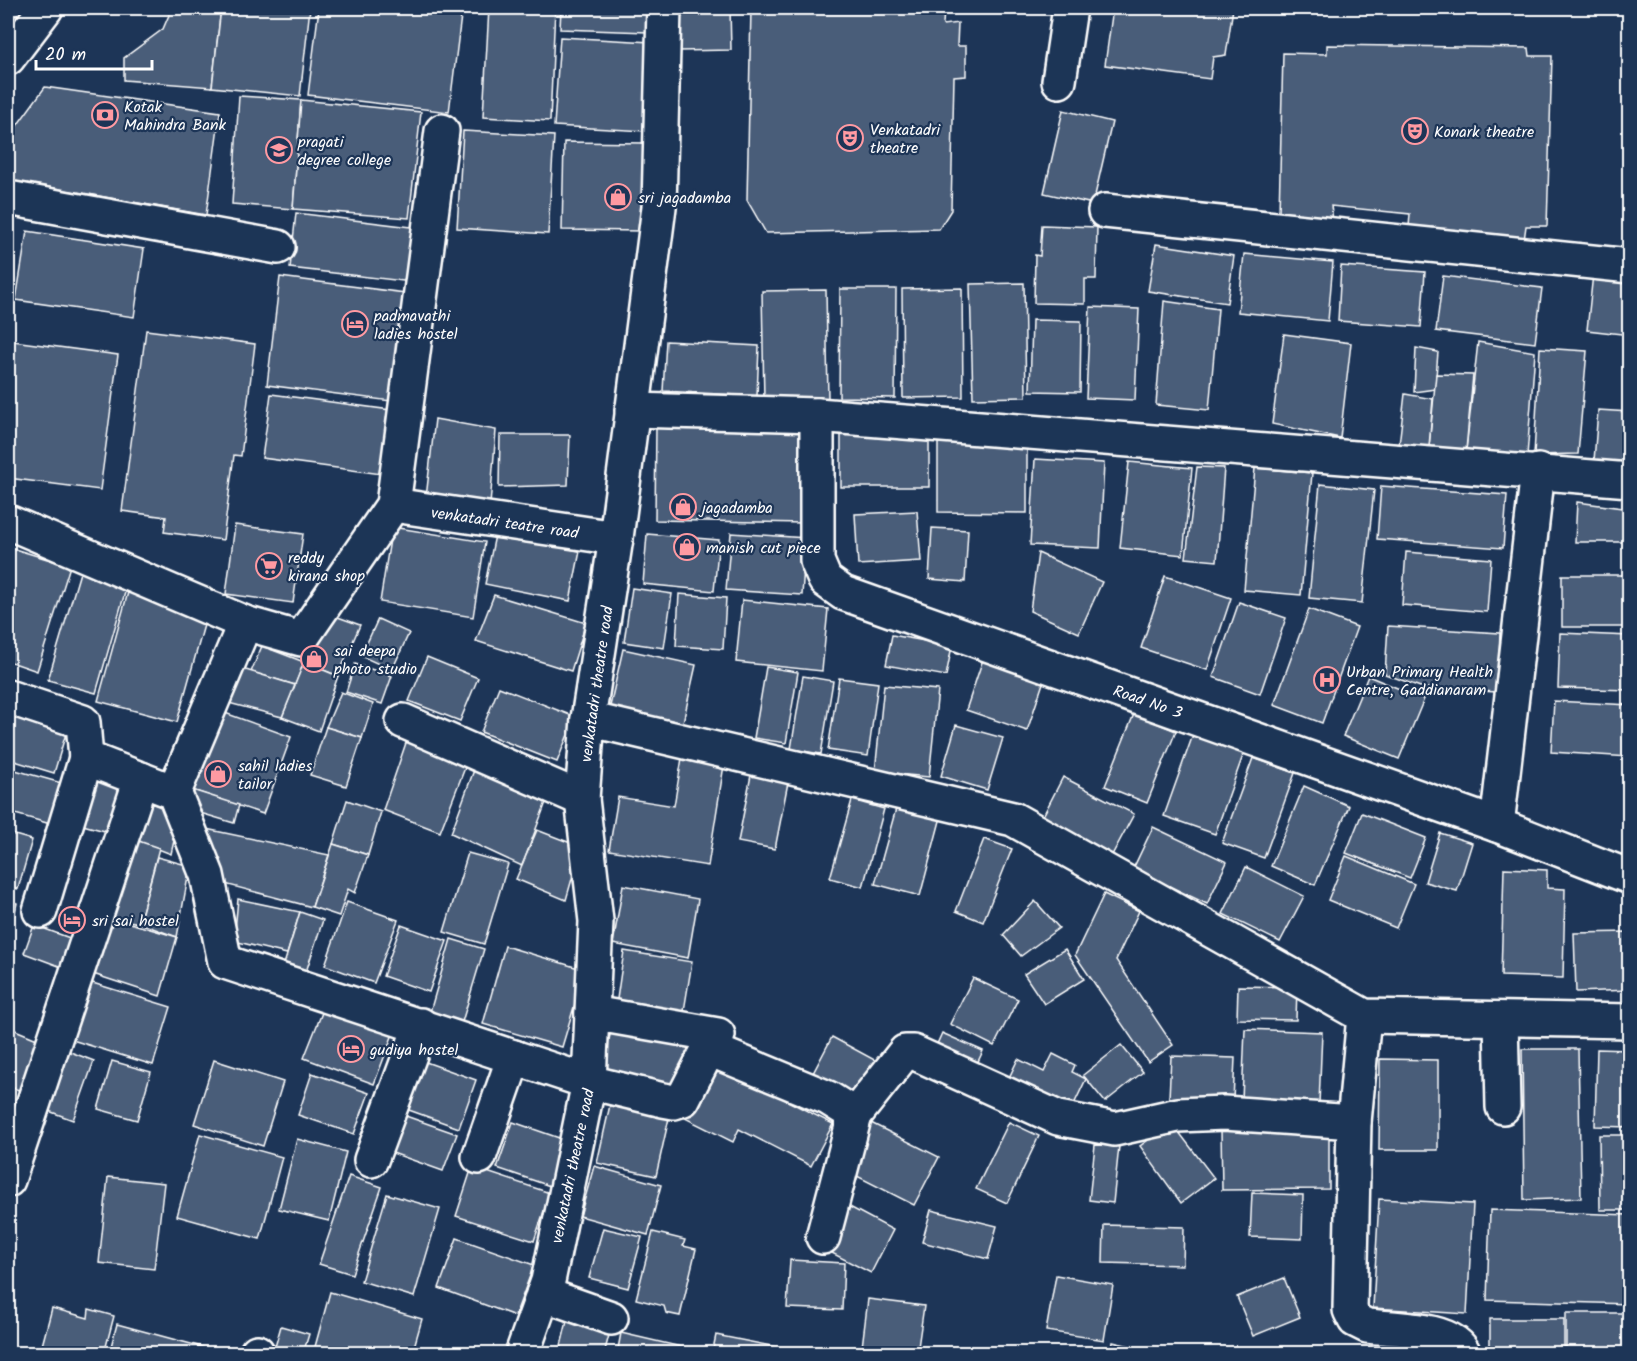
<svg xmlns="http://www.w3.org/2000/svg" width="1637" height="1361" font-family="Kalam,sans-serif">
	<rect width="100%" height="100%" fill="#1d3557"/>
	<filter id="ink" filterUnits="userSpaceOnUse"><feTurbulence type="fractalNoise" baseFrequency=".0167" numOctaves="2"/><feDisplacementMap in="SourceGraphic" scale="12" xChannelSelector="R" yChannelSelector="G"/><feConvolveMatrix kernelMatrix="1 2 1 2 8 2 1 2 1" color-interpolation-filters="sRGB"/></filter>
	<g filter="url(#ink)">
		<g fill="#4a5d79" stroke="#fff" stroke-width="1.5">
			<polygon points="172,8 221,8 212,87 124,80 124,58 163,29"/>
			<polygon points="221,8 310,8 300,96 212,87"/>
			<polygon points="319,8 462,8 449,112 308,95"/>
			<polygon points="489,8 555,8 550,121 483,117"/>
			<polygon points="561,8 649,8 648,32 560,29"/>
			<polygon points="677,8 730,8 731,50 678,51"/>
			<polygon points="751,8 944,8 943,25 958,23 957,46 966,46 966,76 954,77 951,210 939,229 766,233 747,200"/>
			<polygon points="1113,8 1233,8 1226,55 1213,57 1210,79 1105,65"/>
			<polygon points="560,37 651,42 646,131 554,126"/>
			<polygon points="1327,45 1529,48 1530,56 1552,56 1547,226 1526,226 1524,240 1409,227 1410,214 1331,206 1333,220 1279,213 1283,53 1327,54"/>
			<polygon points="45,87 220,112 206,215 8,180 8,138"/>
			<polygon points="239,96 301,100 293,209 232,204"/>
			<polygon points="301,100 421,112 409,218 293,209"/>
			<polygon points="1063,110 1112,122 1093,204 1044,193"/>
			<polygon points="463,131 554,136 548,234 457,228"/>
			<polygon points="564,142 644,143 643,231 562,230"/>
			<polygon points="296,213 419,228 412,282 290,268"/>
			<polygon points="1042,225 1097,227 1096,279 1085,279 1085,304 1034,303 1035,255 1040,256"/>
			<polygon points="27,231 144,249 134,317 16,300"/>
			<polygon points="1156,244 1234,256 1227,303 1148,291"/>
			<polygon points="1244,254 1333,262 1328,321 1238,312"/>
			<polygon points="1341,266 1425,272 1421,327 1338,321"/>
			<polygon points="1593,274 1630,278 1630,335 1587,330"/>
			<polygon points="1443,276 1542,288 1535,343 1436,331"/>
			<polygon points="280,277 405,293 391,401 267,385"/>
			<polygon points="1024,283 1026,397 973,398 970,284"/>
			<polygon points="962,288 963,397 903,398 902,289"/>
			<polygon points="840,289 896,289 895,398 839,397"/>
			<polygon points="826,290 828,398 764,400 762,291"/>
			<polygon points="1164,301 1218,309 1209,410 1156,405"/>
			<polygon points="1090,307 1139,309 1135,400 1086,398"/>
			<polygon points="1032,320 1081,321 1080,392 1030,391"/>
			<polygon points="146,330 255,344 241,456 234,455 223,540 164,532 166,517 122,511"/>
			<polygon points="1284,334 1351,343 1340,438 1272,424"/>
			<polygon points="13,341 118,355 100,490 8,478 8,380"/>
			<polygon points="666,341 759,346 757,396 663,391"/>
			<polygon points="1478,342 1535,352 1527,456 1466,450"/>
			<polygon points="1416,348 1438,352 1435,389 1414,392"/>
			<polygon points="1540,348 1587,351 1578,454 1534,455"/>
			<polygon points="1436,374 1473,375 1466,450 1429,447"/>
			<polygon points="271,394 398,411 389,475 262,458"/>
			<polygon points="1405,394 1433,399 1429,447 1399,445"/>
			<polygon points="1598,410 1630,412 1630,464 1594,461"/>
			<polygon points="435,419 496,430 490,505 426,498"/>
			<polygon points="656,426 803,427 802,523 655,520"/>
			<rect x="841" y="431" width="88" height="56"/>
			<polygon points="500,435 570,435 568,485 499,487"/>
			<polygon points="938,435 1027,435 1027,513 938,512"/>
			<polygon points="1035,459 1104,463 1100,548 1030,545"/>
			<polygon points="1129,462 1192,468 1183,555 1120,548"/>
			<polygon points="1197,467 1224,468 1217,561 1186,558"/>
			<polygon points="1255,468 1312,473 1301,595 1244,590"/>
			<polygon points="1320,484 1374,490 1362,603 1309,598"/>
			<polygon points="1381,486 1507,495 1503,548 1377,539"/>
			<polygon points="1577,502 1630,509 1630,542 1575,542"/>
			<polygon points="917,511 921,561 858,565 855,514"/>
			<polygon points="235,525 303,534 293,603 226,594"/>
			<polygon points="392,527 485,542 473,617 380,602"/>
			<polygon points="932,528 968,530 965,582 929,579"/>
			<polygon points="731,533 806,538 802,595 726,590"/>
			<polygon points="647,534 719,540 714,591 643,584"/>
			<polygon points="495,535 580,551 570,601 485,584"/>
			<polygon points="8,547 70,566 37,671 8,661"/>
			<polygon points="1406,552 1491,559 1487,612 1402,605"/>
			<polygon points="1038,553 1102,582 1079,633 1030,611"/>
			<polygon points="81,569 128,582 96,693 48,680"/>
			<rect x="1562" y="575" width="68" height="52"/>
			<polygon points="1165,576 1231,598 1207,670 1141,648"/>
			<polygon points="130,585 209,607 177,722 98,701"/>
			<polygon points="632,588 672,594 664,648 624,642"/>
			<polygon points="679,594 726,598 723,649 676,646"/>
			<polygon points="494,595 586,623 571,671 476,641"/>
			<polygon points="742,600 828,609 822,671 736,662"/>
			<polygon points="1239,602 1286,618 1260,694 1213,677"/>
			<polygon points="1309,609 1357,627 1322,723 1274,705"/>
			<polygon points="324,612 360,625 338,676 304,662"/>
			<polygon points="378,619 409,633 392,670 361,656"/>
			<polygon points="1388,626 1500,633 1497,692 1423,688 1385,674"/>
			<polygon points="1560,633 1630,636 1629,690 1558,688"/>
			<polygon points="892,635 952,646 946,676 886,665"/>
			<polygon points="262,646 304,662 295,685 251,672"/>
			<polygon points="623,649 696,665 681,731 608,715"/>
			<polygon points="984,656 1045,677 1027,731 966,710"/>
			<polygon points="427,657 478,678 460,721 409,701"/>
			<polygon points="304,662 338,676 319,731 282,717"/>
			<polygon points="355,664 392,676 382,704 346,692"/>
			<polygon points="236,667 295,685 282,717 221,701"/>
			<polygon points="766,667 798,672 786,743 754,738"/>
			<polygon points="803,676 833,681 821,754 791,749"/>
			<polygon points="1368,676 1424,699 1399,759 1343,736"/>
			<polygon points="839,678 878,683 868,756 828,750"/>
			<polygon points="884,685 938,690 929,777 875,772"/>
			<polygon points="499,687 575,717 557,762 481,732"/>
			<polygon points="341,692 373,704 362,738 326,727"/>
			<polygon points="1554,701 1630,705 1630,757 1551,752"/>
			<polygon points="8,702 70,720 54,773 8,759"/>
			<polygon points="214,709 291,737 263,814 186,788"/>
			<polygon points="1134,714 1176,731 1147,803 1105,786"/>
			<polygon points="956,725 1003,738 987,790 941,776"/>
			<polygon points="326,727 362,738 346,786 310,775"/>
			<polygon points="1194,732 1245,750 1215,834 1164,816"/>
			<polygon points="409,734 468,760 440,832 383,810"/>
			<polygon points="682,758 724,765 708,866 609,850 618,797 674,806"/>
			<polygon points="1253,758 1295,773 1264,858 1222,843"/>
			<polygon points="753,765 790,772 775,849 738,842"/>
			<polygon points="8,768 65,784 54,825 8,812"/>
			<polygon points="474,770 548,797 522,866 451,833"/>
			<polygon points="1063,777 1134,814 1112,855 1042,818"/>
			<polygon points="92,779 129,787 116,834 79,824"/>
			<polygon points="1304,786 1349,806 1315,885 1271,866"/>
			<polygon points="186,788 239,805 234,823 180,807"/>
			<polygon points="142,800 180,814 171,854 130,838"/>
			<polygon points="347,800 381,812 368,855 333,844"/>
			<polygon points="852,800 884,809 863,887 830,878"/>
			<polygon points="897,805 941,817 920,896 875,884"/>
			<polygon points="1362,813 1426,838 1410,878 1346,853"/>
			<polygon points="1153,827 1227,862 1207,904 1133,869"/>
			<polygon points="206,829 329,855 312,907 221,883"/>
			<polygon points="537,830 581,847 566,900 516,879"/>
			<polygon points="8,833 32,840 18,889 8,886"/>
			<polygon points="1440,833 1472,843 1457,891 1425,882"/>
			<polygon points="130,838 159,848 139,923 110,917"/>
			<polygon points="984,839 1012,849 983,922 956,911"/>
			<polygon points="333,844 368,855 355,893 348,889 339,916 312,907"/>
			<polygon points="468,853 508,864 484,944 444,932"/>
			<polygon points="1346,856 1414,884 1396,928 1328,900"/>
			<polygon points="157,857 190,866 177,937 139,923"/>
			<polygon points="1246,867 1304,896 1280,942 1223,914"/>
			<polygon points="1504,868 1547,870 1547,888 1565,889 1563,978 1501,976"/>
			<polygon points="623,885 698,899 688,958 613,944"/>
			<polygon points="1104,894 1139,911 1116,960 1173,1045 1148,1062 1075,955"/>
			<polygon points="238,899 300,912 287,954 234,941"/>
			<polygon points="8,901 17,903 8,944"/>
			<polygon points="1035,901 1059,928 1021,956 1003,935"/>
			<polygon points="347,902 398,920 374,983 325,965"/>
			<polygon points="300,912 323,920 304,978 282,971"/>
			<polygon points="110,917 177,937 160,996 84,971"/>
			<polygon points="34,925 78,941 67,969 24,953"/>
			<polygon points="401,925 447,941 429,992 383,976"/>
			<polygon points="1630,932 1630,990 1576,992 1574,933"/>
			<polygon points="451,939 484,949 462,1022 430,1012"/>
			<polygon points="505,946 585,970 562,1047 483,1024"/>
			<polygon points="1065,949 1084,979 1044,1004 1024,974"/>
			<polygon points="624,951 692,962 683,1017 616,1006"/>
			<polygon points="973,978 1018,999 994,1046 950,1024"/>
			<polygon points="86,981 171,1007 153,1065 69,1039"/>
			<polygon points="1238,986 1297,987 1296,1020 1237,1019"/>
			<polygon points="327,1000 396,1026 374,1084 304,1058"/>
			<polygon points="8,1027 49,1044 29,1094 8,1086"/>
			<polygon points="1245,1029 1322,1032 1319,1104 1242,1100"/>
			<polygon points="611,1031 691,1048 681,1095 600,1077"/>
			<polygon points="942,1033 983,1051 973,1072 932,1055"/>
			<polygon points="832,1037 882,1064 861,1104 811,1077"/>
			<polygon points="1121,1045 1143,1072 1105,1102 1083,1075"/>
			<polygon points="60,1048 94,1061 73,1120 38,1107"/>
			<polygon points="1522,1049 1578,1049 1581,1198 1524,1200"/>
			<polygon points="1597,1049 1630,1050 1630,1127 1595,1126"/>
			<polygon points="1053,1054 1075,1065 1072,1072 1086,1079 1068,1117 1005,1086 1018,1059 1044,1072"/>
			<polygon points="1171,1056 1235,1058 1233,1100 1169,1098"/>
			<polygon points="1380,1059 1438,1060 1438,1150 1379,1150"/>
			<polygon points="214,1060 283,1082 263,1146 194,1124"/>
			<polygon points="112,1061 151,1072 137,1120 98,1109"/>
			<polygon points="423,1061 476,1080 459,1128 406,1109"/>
			<polygon points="711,1062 833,1124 811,1166 739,1129 733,1142 683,1117"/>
			<polygon points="312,1073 369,1093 354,1134 298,1115"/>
			<polygon points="610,1105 669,1118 656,1176 597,1163"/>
			<polygon points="400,1114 457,1134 443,1171 387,1151"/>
			<polygon points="513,1122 565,1140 550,1186 497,1168"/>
			<polygon points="1009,1122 1039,1136 1007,1203 976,1189"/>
			<polygon points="871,1123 939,1157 914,1205 847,1171"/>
			<polygon points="1172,1123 1214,1178 1181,1203 1140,1146"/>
			<polygon points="1221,1129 1329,1129 1329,1189 1222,1190"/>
			<polygon points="200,1134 282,1157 260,1239 177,1216"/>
			<polygon points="1599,1135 1630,1135 1630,1210 1600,1210"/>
			<polygon points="297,1139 346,1152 329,1221 279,1209"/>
			<polygon points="1095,1145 1119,1146 1113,1203 1089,1200"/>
			<polygon points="594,1166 661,1185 648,1235 580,1216"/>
			<polygon points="472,1167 550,1193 534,1241 456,1216"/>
			<polygon points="349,1176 382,1187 352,1274 319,1264"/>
			<polygon points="108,1177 164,1183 154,1269 99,1263"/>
			<polygon points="1252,1193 1303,1195 1302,1239 1250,1237"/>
			<polygon points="387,1194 440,1209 414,1297 361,1281"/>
			<polygon points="1379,1199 1473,1204 1467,1314 1373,1308"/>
			<polygon points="844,1204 893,1230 871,1273 822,1248"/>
			<polygon points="931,1210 997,1226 988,1259 922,1242"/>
			<polygon points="1490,1210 1630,1215 1630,1304 1487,1300"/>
			<polygon points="1104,1225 1184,1227 1183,1265 1103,1263"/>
			<polygon points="603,1228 642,1237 628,1288 589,1278"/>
			<polygon points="653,1232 685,1240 683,1246 696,1249 680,1316 666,1313 664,1306 636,1299"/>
			<polygon points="457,1238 534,1265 515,1316 439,1288"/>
			<polygon points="790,1260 844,1263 842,1310 787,1308"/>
			<polygon points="1056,1275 1113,1285 1104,1340 1046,1331"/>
			<polygon points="1284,1278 1300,1317 1253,1336 1237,1297"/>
			<polygon points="330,1292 422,1319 412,1354 313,1354"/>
			<polygon points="868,1299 924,1306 917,1354 862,1347"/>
			<polygon points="52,1308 88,1318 89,1309 114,1316 104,1354 40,1353"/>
			<polygon points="569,1313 612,1324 604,1354 559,1354"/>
			<rect x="1566" y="1313" width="64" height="41"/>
			<rect x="1490" y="1319" width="74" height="35"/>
			<polygon points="117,1324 228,1354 109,1354"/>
			<polygon points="281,1326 309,1334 303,1354 273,1354"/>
			<polygon points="621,1333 686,1348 685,1354 617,1354"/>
			<polygon points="716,1335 811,1354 712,1354"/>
			<polygon points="1113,1342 1165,1354 1110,1354"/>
		</g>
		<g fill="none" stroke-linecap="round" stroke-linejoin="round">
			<defs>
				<g id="minor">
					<polyline points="8,58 46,8"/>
					<polyline points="1059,81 1070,8"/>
					<polyline points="8,198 278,247"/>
					<polyline points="1105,211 1630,266"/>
					<polyline points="632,410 817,415 1630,480"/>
					<polyline points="817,415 817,561 825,580 843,593 1497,825 1630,877"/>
					<polyline points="393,505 616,538"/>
					<polyline points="8,522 245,623 301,639 393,505 442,131"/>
					<polyline points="8,697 83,722 86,758 174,792 207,875 225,962 589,1082 663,1100 674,1102 683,1099 706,1054 714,1051 828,1098 855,1115 823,1237"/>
					<polyline points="588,719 1013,819 1364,1016 1630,1021"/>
					<polyline points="403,721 582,799"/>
					<polyline points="174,792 245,623"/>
					<polyline points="1497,825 1538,471"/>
					<polyline points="40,911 86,758"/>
					<polyline points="592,1013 718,1035"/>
					<path d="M1364,1016L1354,1122L1350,1310L1355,1320L1367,1326C1392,1329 1454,1327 1464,1354"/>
					<polyline points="1501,1019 1503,1107"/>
					<polyline points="855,1115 905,1052 913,1052 1058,1118 1115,1129 1178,1115 1224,1113 1354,1122"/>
					<polyline points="479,1157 514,1057"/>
					<polyline points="371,1160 421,1025"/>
					<polyline points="8,1180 141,779"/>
					<polyline points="543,1294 611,1318"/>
					<polyline points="256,1354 257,1352"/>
					<polyline points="522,1354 548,1281 589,1082 596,921 582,799 588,719 616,538 659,207 664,8"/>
				</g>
			</defs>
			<use href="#minor" stroke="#fff" stroke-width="38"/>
			<use href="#minor" stroke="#1d3557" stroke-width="33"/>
		</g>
	</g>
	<defs>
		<symbol id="bank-ring" viewBox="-11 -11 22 22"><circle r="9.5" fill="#1d3557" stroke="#ff9aa2" stroke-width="1.5"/><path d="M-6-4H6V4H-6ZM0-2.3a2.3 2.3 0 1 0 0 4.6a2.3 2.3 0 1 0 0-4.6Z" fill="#ff9aa2"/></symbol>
		<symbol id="theatre-ring" viewBox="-11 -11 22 22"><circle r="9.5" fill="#1d3557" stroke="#ff9aa2" stroke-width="1.5"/><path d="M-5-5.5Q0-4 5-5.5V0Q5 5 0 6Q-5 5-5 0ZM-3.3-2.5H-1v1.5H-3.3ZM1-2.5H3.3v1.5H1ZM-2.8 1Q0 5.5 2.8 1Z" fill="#ff9aa2"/></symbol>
		<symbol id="university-ring" viewBox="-11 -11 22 22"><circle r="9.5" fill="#1d3557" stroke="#ff9aa2" stroke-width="1.5"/><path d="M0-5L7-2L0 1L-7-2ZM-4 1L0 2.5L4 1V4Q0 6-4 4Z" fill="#ff9aa2"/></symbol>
		<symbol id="shop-ring" viewBox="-11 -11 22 22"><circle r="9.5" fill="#1d3557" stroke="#ff9aa2" stroke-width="1.5"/><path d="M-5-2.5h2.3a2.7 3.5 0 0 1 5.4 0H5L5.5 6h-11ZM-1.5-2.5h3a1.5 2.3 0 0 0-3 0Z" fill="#ff9aa2"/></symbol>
		<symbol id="hotel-ring" viewBox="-11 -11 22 22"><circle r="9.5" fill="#1d3557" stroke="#ff9aa2" stroke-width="1.5"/><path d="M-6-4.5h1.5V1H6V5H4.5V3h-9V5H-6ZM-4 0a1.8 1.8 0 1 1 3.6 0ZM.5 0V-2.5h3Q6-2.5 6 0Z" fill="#ff9aa2"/></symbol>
		<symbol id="supermarket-ring" viewBox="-11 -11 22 22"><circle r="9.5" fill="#1d3557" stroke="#ff9aa2" stroke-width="1.5"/><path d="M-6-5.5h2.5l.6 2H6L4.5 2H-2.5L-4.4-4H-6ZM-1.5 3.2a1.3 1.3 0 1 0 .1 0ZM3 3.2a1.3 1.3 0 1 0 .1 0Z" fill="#ff9aa2"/></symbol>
		<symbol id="hospital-ring" viewBox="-11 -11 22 22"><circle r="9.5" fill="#1d3557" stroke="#ff9aa2" stroke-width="1.5"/><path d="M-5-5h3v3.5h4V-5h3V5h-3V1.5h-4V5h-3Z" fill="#ff9aa2"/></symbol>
	</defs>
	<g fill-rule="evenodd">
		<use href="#bank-ring" x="90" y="100" width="30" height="30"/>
		<use href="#theatre-ring" x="1400" y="116" width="30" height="30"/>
		<use href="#theatre-ring" x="835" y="123" width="30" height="30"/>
		<use href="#university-ring" x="264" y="135" width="30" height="30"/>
		<use href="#shop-ring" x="603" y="182" width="30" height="30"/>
		<use href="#hotel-ring" x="340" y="309" width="30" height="30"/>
		<use href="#shop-ring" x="668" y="492" width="30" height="30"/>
		<use href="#shop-ring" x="672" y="532" width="30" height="30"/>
		<use href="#supermarket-ring" x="254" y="551" width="30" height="30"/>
		<use href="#shop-ring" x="299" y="644" width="30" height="30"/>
		<use href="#hospital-ring" x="1312" y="665" width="30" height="30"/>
		<use href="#shop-ring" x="203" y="759" width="30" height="30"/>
		<use href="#hotel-ring" x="57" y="905" width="30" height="30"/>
		<use href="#hotel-ring" x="336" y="1034" width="30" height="30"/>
	</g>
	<g text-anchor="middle" stroke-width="4.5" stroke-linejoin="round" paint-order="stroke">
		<g font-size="16" fill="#fff" stroke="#1d3557" text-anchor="start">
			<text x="124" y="112">Kotak<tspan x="124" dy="18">Mahindra Bank</tspan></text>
			<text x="870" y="135">Venkatadri<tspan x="870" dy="18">theatre</tspan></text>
			<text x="1434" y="137">Konark theatre</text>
			<text x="298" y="147">pragati<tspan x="298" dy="18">degree college</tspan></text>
			<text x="638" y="203">sri jagadamba</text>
			<text x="374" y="321">padmavathi<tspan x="374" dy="18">ladies hostel</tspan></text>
			<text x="702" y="513">jagadamba</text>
			<text x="706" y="553">manish cut piece</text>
			<text x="288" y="563">reddy<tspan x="288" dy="18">kirana shop</tspan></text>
			<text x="334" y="656">sai deepa<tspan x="334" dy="18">photo studio</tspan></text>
			<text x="1346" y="677">Urban Primary Health<tspan x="1346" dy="18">Centre, Gaddianaram</tspan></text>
			<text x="238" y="771">sahil ladies<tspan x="238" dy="18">tailor</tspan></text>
			<text x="92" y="926">sri sai hostel</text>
			<text x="370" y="1055">gudiya hostel</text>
		</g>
		<g font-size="16" fill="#fff" stroke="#1d3557">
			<text transform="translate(505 522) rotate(8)" y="6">venkatadri teatre road</text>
			<text transform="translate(596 684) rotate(-82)" y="6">venkatadri theatre road</text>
			<text transform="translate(1148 701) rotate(19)" y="6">Road No 3</text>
			<text transform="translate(572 1166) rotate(-78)" y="6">venkatadri theatre road</text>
		</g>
	</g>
	<rect width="1637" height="1361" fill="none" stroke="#1d3557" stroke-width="30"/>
	<rect x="15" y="15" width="1607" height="1331" fill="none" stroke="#fff" stroke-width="2" filter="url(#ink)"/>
	<path d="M36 60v9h116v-9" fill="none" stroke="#ffffff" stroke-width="3"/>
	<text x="45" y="60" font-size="18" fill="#ffffff" stroke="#1d3557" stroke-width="4.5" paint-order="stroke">20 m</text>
</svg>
